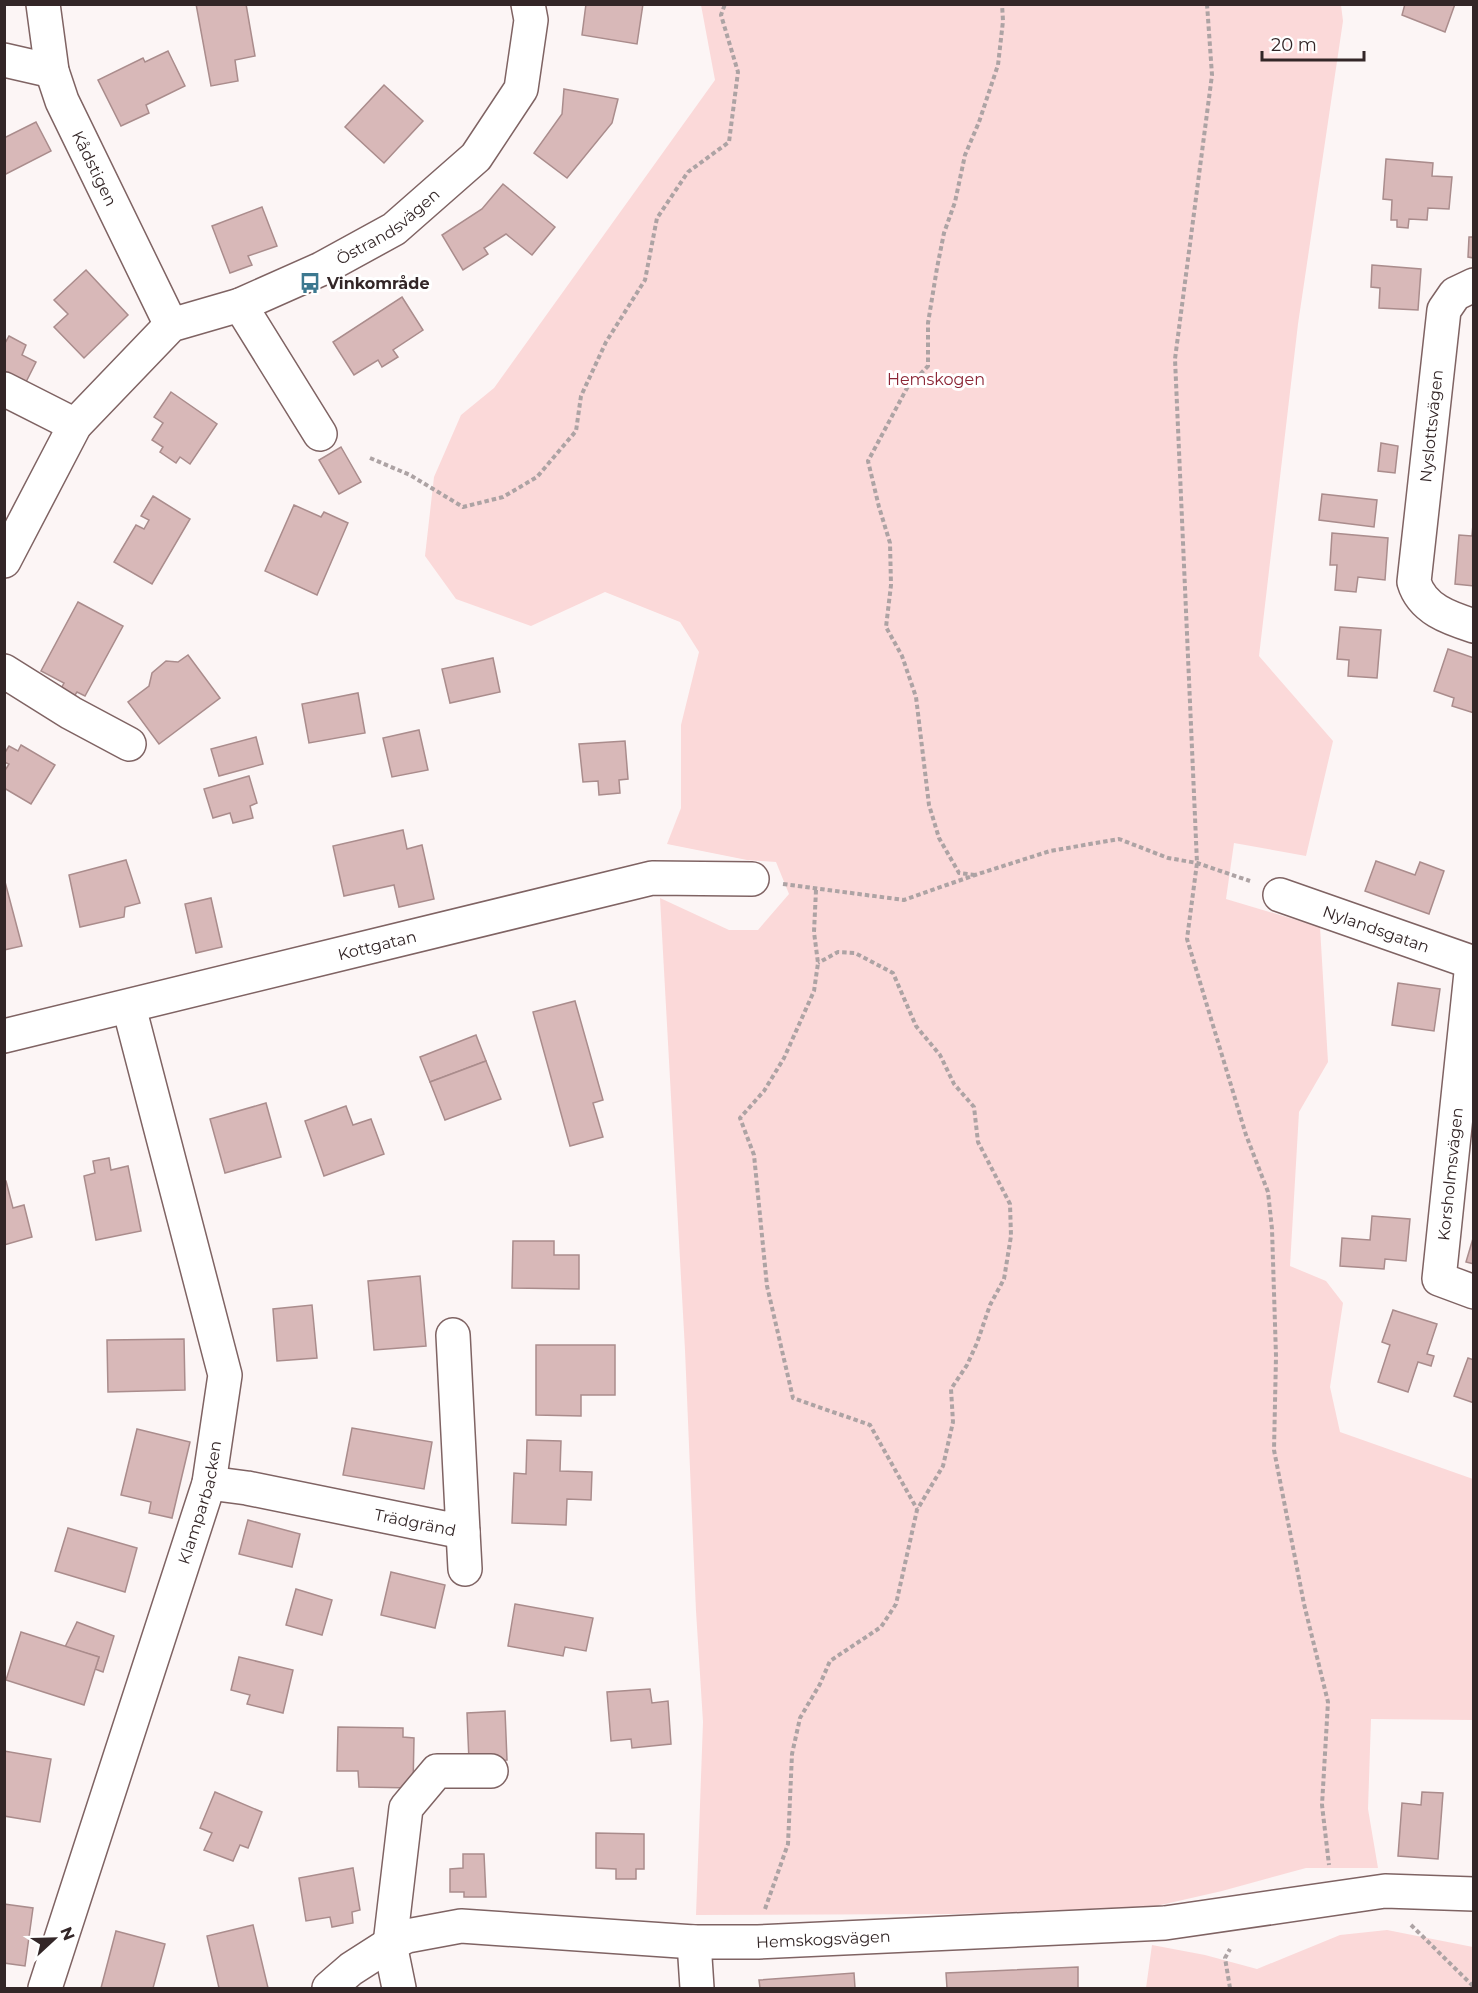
<svg xmlns="http://www.w3.org/2000/svg" width="1478" height="1993" font-family="Montserrat,sans-serif">
	<rect width="100%" height="100%" fill="#fcf5f5"/>
	<g fill="#fbd9d9">
		<polygon points="701,5 1341,5 1343,21 1298,324 1259,656 1333,741 1306,856 1234,843 1226,899 1320,927 1328,1062 1299,1112 1290,1266 1326,1281 1343,1303 1330,1387 1340,1432 1473,1479 1473,1720 1371,1719 1368,1809 1378,1868 1306,1868 1222,1891 1152,1907 953,1914 696,1915 703,1722 696,1611 685,1350 660,898 729,930 758,930 789,894 776,862 747,860 667,844 681,808 681,725 699,652 680,622 605,592 531,626 456,599 425,556 434,477 461,415 494,388 715,80"/>
		<polygon points="1387,1930 1473,1947 1473,1988 1146,1988 1152,1945 1205,1955 1257,1969 1340,1935"/>
	</g>
	<g fill="#d8b8b8" stroke="#aa8c8c" stroke-width="1.5">
		<polygon points="196,4 246,4 255,56 235,60 238,81 211,86"/>
		<polygon points="586,4 643,4 637,44 582,35"/>
		<polygon points="1405,4 1455,4 1445,32 1402,15"/>
		<polygon points="168,51 185,86 146,105 149,113 121,126 98,80 143,58 145,62"/>
		<polygon points="384,85 423,121 384,163 345,127"/>
		<polygon points="564,89 618,99 612,123 567,178 534,153 562,114"/>
		<polygon points="36,122 51,151 4,175 4,138"/>
		<polygon points="1386,159 1433,163 1432,176 1452,177 1449,209 1428,208 1427,220 1409,219 1408,228 1397,227 1397,220 1391,220 1392,200 1383,199"/>
		<polygon points="503,184 555,227 532,255 506,234 484,248 488,254 463,270 442,235 482,209"/>
		<polygon points="262,207 277,246 248,256 252,265 230,273 212,226"/>
		<polygon points="1469,237 1474,237 1474,258 1468,257"/>
		<polygon points="1372,265 1421,269 1418,310 1379,308 1380,288 1371,287"/>
		<polygon points="86,270 128,315 84,358 54,327 68,314 54,300"/>
		<polygon points="402,297 423,330 393,350 398,357 382,367 378,360 354,375 333,342"/>
		<polygon points="9,336 26,345 22,355 36,362 26,382 4,372 4,345"/>
		<polygon points="171,392 217,424 190,464 180,457 176,463 160,452 163,447 152,440 163,423 154,417"/>
		<polygon points="1381,443 1398,446 1395,473 1378,471"/>
		<polygon points="341,447 361,482 339,494 319,460"/>
		<polygon points="1322,494 1377,500 1374,527 1319,520"/>
		<polygon points="153,496 190,519 152,584 114,562 136,525 144,529 149,520 141,516"/>
		<polygon points="294,505 321,517 324,512 348,523 317,595 265,571"/>
		<polygon points="1474,512 1474,586 1455,584 1459,535 1472,536"/>
		<polygon points="1332,533 1388,538 1385,580 1358,577 1356,592 1335,590 1337,565 1330,565"/>
		<polygon points="78,602 123,626 85,696 77,692 71,701 58,694 64,683 41,671"/>
		<polygon points="1340,627 1381,630 1377,678 1348,676 1349,660 1337,659"/>
		<polygon points="1448,649 1474,658 1474,713 1452,706 1454,698 1434,691"/>
		<polygon points="188,655 220,698 159,744 128,702 149,686 152,673 166,661 178,662"/>
		<polygon points="493,658 500,692 450,703 442,669"/>
		<polygon points="358,693 365,733 309,743 302,704"/>
		<polygon points="419,730 428,770 392,777 383,738"/>
		<polygon points="256,737 263,764 219,776 211,749"/>
		<polygon points="625,741 628,779 619,780 620,793 599,795 598,781 583,782 579,744"/>
		<polygon points="21,745 55,765 31,804 4,788 4,772 9,764 4,762 4,754 9,746 18,751"/>
		<polygon points="249,776 257,803 250,806 253,818 233,823 230,813 213,818 204,789"/>
		<polygon points="403,830 407,849 422,845 434,899 399,907 394,885 344,896 333,846"/>
		<polygon points="126,860 140,903 125,907 124,917 80,927 69,875"/>
		<polygon points="1376,861 1415,875 1420,862 1444,871 1429,914 1365,891"/>
		<polygon points="4,878 22,946 4,950"/>
		<polygon points="211,898 222,947 196,953 185,904"/>
		<polygon points="1398,983 1440,989 1434,1031 1392,1025"/>
		<polygon points="575,1001 603,1100 593,1103 603,1137 570,1146 533,1012"/>
		<polygon points="476,1035 486,1061 430,1082 420,1057"/>
		<polygon points="486,1061 501,1099 445,1120 430,1082"/>
		<polygon points="266,1103 281,1157 225,1173 210,1119"/>
		<polygon points="346,1106 353,1125 371,1119 384,1154 324,1176 305,1121"/>
		<polygon points="109,1158 111,1170 128,1166 141,1231 96,1240 84,1176 95,1173 93,1161"/>
		<polygon points="4,1181 6,1181 13,1208 24,1205 32,1237 4,1245"/>
		<polygon points="1372,1216 1410,1219 1406,1261 1385,1259 1384,1269 1340,1266 1342,1238 1370,1240"/>
		<polygon points="1474,1235 1474,1264 1466,1262"/>
		<polygon points="513,1241 554,1241 554,1255 579,1255 579,1289 512,1288"/>
		<polygon points="420,1276 426,1346 374,1350 368,1281"/>
		<polygon points="312,1305 317,1358 277,1361 273,1309"/>
		<polygon points="1393,1310 1437,1324 1427,1354 1434,1356 1431,1366 1418,1362 1408,1392 1378,1382 1390,1345 1382,1342"/>
		<polygon points="184,1339 185,1390 108,1392 107,1340"/>
		<polygon points="536,1345 615,1345 615,1395 581,1395 581,1416 536,1415"/>
		<polygon points="1468,1358 1474,1360 1474,1403 1454,1396"/>
		<polygon points="352,1428 432,1442 424,1489 343,1475"/>
		<polygon points="137,1429 190,1442 172,1518 149,1513 151,1502 121,1495"/>
		<polygon points="527,1440 561,1441 560,1471 592,1472 591,1500 567,1499 566,1525 512,1523 514,1473 526,1474"/>
		<polygon points="248,1520 300,1534 292,1567 239,1554"/>
		<polygon points="68,1528 137,1548 125,1592 55,1571"/>
		<polygon points="391,1572 445,1585 435,1628 381,1615"/>
		<polygon points="296,1589 332,1600 322,1635 286,1625"/>
		<polygon points="515,1604 593,1618 586,1651 565,1647 563,1656 508,1646"/>
		<polygon points="77,1622 114,1636 103,1672 95,1669 99,1657 65,1647"/>
		<polygon points="21,1632 99,1657 84,1705 6,1680"/>
		<polygon points="239,1657 293,1670 283,1713 247,1704 250,1695 231,1690"/>
		<polygon points="650,1689 652,1703 668,1701 671,1744 632,1748 631,1739 611,1741 607,1692"/>
		<polygon points="505,1711 507,1760 469,1761 467,1713"/>
		<polygon points="338,1727 403,1728 403,1737 414,1738 413,1788 359,1787 358,1771 337,1771"/>
		<polygon points="4,1751 51,1759 40,1822 4,1816"/>
		<polygon points="215,1792 262,1812 248,1848 240,1845 233,1861 204,1850 212,1833 200,1828"/>
		<polygon points="1422,1792 1443,1793 1438,1859 1398,1856 1402,1803 1421,1805"/>
		<polygon points="596,1833 644,1834 644,1869 636,1869 636,1879 616,1879 616,1869 596,1868"/>
		<polygon points="463,1854 484,1854 486,1897 464,1897 464,1892 450,1892 450,1869 463,1868"/>
		<polygon points="353,1868 360,1910 352,1912 353,1923 332,1927 330,1917 306,1921 299,1878"/>
		<polygon points="4,1904 33,1908 25,1966 4,1963"/>
		<polygon points="253,1925 268,1988 219,1988 207,1936"/>
		<polygon points="116,1931 165,1944 153,1988 101,1988"/>
		<polygon points="1078,1967 1078,1988 947,1988 946,1973"/>
		<polygon points="854,1973 855,1988 760,1988 759,1980"/>
	</g>
	<g fill="none" stroke-linecap="round" stroke-linejoin="round">
		<defs>
			<g id="minor">
				<path id="s1" d="M43,4L52,71L62,101L171,325"/>
				<polyline points="4,60 52,71"/>
				<path d="M1474,285L1455,294L1444,310L1414,582C1422,609 1449,618 1474,626"/>
				<polyline points="240,305 320,434"/>
				<polyline points="4,389 75,425"/>
				<path id="s2" d="M4,561L75,425L171,325L240,305L321,269L394,229L476,157L521,89L531,20L528,4"/>
				<polyline points="4,671 71,713 129,744"/>
				<path id="s3" d="M1280,895L1474,963"/>
				<polyline points="1472,963 1439,1279 1474,1292"/>
				<path id="s4" d="M4,1036L652,878L752,879"/>
				<path id="s5" d="M209,1483L247,1488L463,1532L453,1335"/>
				<polyline points="463,1532 465,1569"/>
				<polyline points="694,1942 697,1988"/>
				<path id="s6" d="M45,1988L209,1483L225,1375L129,1007"/>
				<path id="s7" d="M329,1988L351,1969L390,1944L407,1936L461,1926L694,1942H758L1165,1923L1385,1891L1474,1894"/>
				<polyline points="399,1988 390,1944 406,1808 437,1771 491,1771"/>
			</g>
		</defs>
		<use href="#minor" stroke="#7f6363" stroke-width="36"/>
		<g stroke="#ada3a4" stroke-width="4" stroke-dasharray="4.5 3" stroke-linecap="butt">
			<polyline points="1207,4 1212,75 1175,359 1197,863 1187,939 1246,1135 1268,1192 1272,1229 1276,1356 1274,1450 1304,1604 1328,1702 1322,1805 1329,1865"/>
			<polyline points="370,458 410,475 463,507 503,497 537,477 576,431 581,396 606,342 645,280 657,218 688,172 729,142 738,72 721,15 725,4"/>
			<polyline points="975,875 959,873 939,838 929,805 916,697 902,656 886,627 891,585 890,543 879,507 868,461 907,388 928,366 928,323 937,268 944,233 955,202 965,155 979,122 998,65 1003,21 1002,4"/>
			<polyline points="783,884 904,900 975,875 1050,851 1119,839 1168,858 1197,863 1250,881"/>
			<polyline points="816,890 814,932 818,963 814,991 784,1058 764,1091 740,1118 754,1155 767,1286 793,1398 870,1425 917,1509"/>
			<polyline points="765,1909 788,1844 792,1754 800,1718 820,1684 830,1661 881,1627 896,1604 917,1510 943,1466 953,1422 951,1389 967,1365 977,1343 990,1305 1004,1279 1011,1236 1010,1204 978,1142 974,1107 954,1084 940,1055 916,1026 893,973 855,953 838,952 818,963"/>
			<polyline points="1411,1925 1474,1987"/>
			<polyline points="1230,1988 1225,1958 1230,1949"/>
		</g>
		<use href="#minor" stroke="#fff" stroke-width="33"/>
	</g>
	<defs>
		<symbol id="bus-bare" viewBox="-9 -9 18 18"><path d="M-5-6H5V4H4V6H2V4H-2V6H-4V4H-5ZM-3.5-4V0h7V-4ZM-3.5 1.2v1.5H-2V1.2ZM2 1.2v1.5H3.5V1.2Z" fill="#3c788f" stroke="#fff" stroke-width="2.5" paint-order="stroke"/></symbol>
	</defs>
	<g fill-rule="evenodd">
		<use href="#bus-bare" x="295" y="268" width="30" height="30"/>
	</g>
	<g text-anchor="middle" stroke-width="6" stroke-linejoin="round" paint-order="stroke">
		<g font-size="16" fill="#332627" stroke="#fff">
			<text dy="6" stroke="none"><textPath href="#s1" startOffset="174">Kådstigen</textPath></text>
			<text dy="6" stroke="none"><textPath href="#s2" startOffset="532">Östrandsvägen</textPath></text>
			<text transform="translate(1431 426) rotate(-84)" y="6">Nyslottsvägen</text>
			<text dy="6" stroke="none"><textPath href="#s3" startOffset="102">Nylandsgatan</textPath></text>
			<text dy="6" stroke="none"><textPath href="#s4" startOffset="384">Kottgatan</textPath></text>
			<text transform="translate(1450 1174) rotate(-84)" y="6">Korsholmsvägen</text>
			<text dy="6" stroke="none"><textPath href="#s6" startOffset="510">Klamparbacken</textPath></text>
			<text dy="6" stroke="none"><textPath href="#s5" startOffset="210">Trädgränd</textPath></text>
			<text dy="6" stroke="none"><textPath href="#s7" startOffset="512">Hemskogsvägen</textPath></text>
		</g>
		<g font-size="16" font-weight="bold" fill="#332627" stroke="#fff" text-anchor="start">
			<text x="327" y="289">Vinkområde</text>
		</g>
		<g font-size="16" fill="#8b2535" stroke="#fff">
			<text x="936" y="385">Hemskogen</text>
		</g>
	</g>
	<rect width="1478" height="1993" fill="none" stroke="#332627" stroke-width="12"/>
	<g transform="translate(54 1939) rotate(68)" stroke="#ffffff" stroke-width="4.5" paint-order="stroke">
	<path d="M0-4.5L10 22L0 15L-10 22Z" fill="#332627"/>
	<text y="-9" font-size="16" font-weight="bold" text-anchor="middle" fill="#332627">N</text>
	</g>
	<path d="M1262 51v9h102v-9" fill="none" stroke="#332627" stroke-width="3"/>
	<text x="1271" y="51" font-size="18" fill="#332627" stroke="#ffffff" stroke-width="4.5" paint-order="stroke">20 m</text>
</svg>
